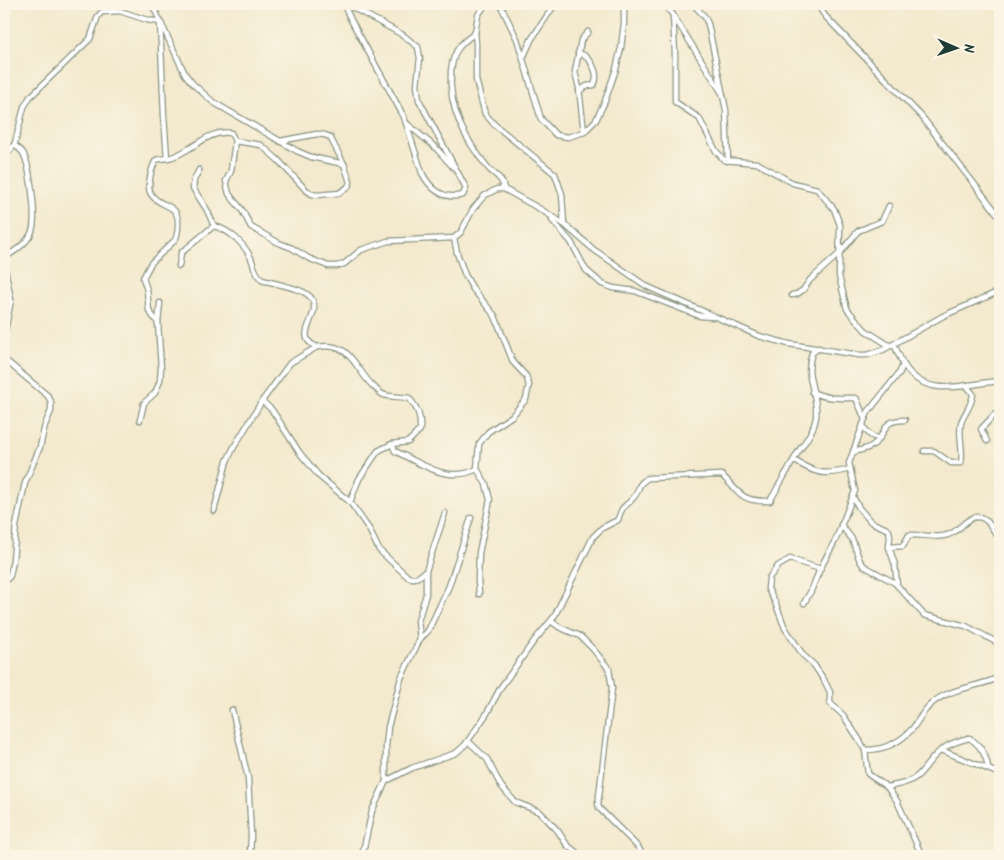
<svg xmlns="http://www.w3.org/2000/svg" width="1004" height="860" font-family="Kalam,sans-serif">
	<rect width="100%" height="100%" fill="#fcf5e5"/>
	<filter id="ink" filterUnits="userSpaceOnUse"><feTurbulence type="fractalNoise" baseFrequency=".02" numOctaves="2"/><feDisplacementMap in="SourceGraphic" scale="10" xChannelSelector="R" yChannelSelector="G"/><feConvolveMatrix kernelMatrix="1 2 1 2 8 2 1 2 1" color-interpolation-filters="sRGB"/></filter>
	<filter id="wash" filterUnits="userSpaceOnUse"><feTurbulence type="fractalNoise" baseFrequency=".0096" numOctaves="4" result="noise"/><feDisplacementMap in="SourceGraphic" scale="20" xChannelSelector="R" yChannelSelector="G"/><feGaussianBlur stdDeviation="1.12" result="paint"/><feColorMatrix in="noise" values="0 0 0 0 0 0 0 0 0 0 0 0 0 0 0 0 0 1.4 0 .05"/><feComposite in="paint" operator="in"/></filter>
	<g filter="url(#wash)">
		<rect width="100%" height="100%" fill="#f3e9ce"/>
	</g>
	<g filter="url(#ink)">
		<g fill="none" stroke-linecap="round" stroke-linejoin="round">
			<defs>
				<g id="street">
					<polyline points="152,4 185,74 193,84 213,102 297,151 311,157 344,164"/>
					<path d="M340,4C342,5 345,5 348,5L403,35L418,47L420,58L417,85L419,100L466,188L463,195C443,200 431,190 422,173L404,117L351,20L344,5L343,4"/>
					<polyline points="486,4 478,15 475,33 476,43 476,80 485,114 495,125 555,174 562,194 564,224"/>
					<polyline points="500,4 517,39 541,119 556,135 568,137 584,132 596,120 605,101 616,69 621,48 624,23 624,4"/>
					<polyline points="664,4 673,15 722,93"/>
					<polyline points="693,4 705,17 708,24 726,110 728,161"/>
					<polyline points="817,4 825,16 922,117 1000,217"/>
					<polyline points="995,4 1000,8"/>
					<polyline points="673,15 675,53 675,102 699,118 716,151 724,160 757,163 793,183 817,189 834,209 840,225 839,276 847,309 865,330 890,346"/>
					<path d="M475,33C470,37 464,41 460,46C454,53 452,62 451,71C448,109 465,140 489,169C496,176 503,178 504,189"/>
					<path d="M578,53C591,56 600,74 594,85L587,86L579,91"/>
					<polyline points="523,58 531,40 555,4"/>
					<polyline points="406,123 435,147 453,167"/>
					<polyline points="584,132 579,88 575,72 581,40 588,32"/>
					<polyline points="235,141 261,145 278,160 306,190 312,194 317,195 339,193 348,187 350,182 344,164 330,137 325,135 317,134 280,141"/>
					<polyline points="4,155 9,152 15,143 24,107 30,97 90,39 98,16 102,12 120,11 147,20 160,22 164,116 167,158"/>
					<polyline points="199,170 194,180 193,188 207,210 214,226"/>
					<polyline points="552,220 571,242 586,270 602,284 613,288 635,291 700,316 713,317"/>
					<polyline points="454,238 457,253 465,275 473,289 495,316 513,362 526,376 529,385 526,399 512,416 488,432 479,444 477,469 486,484 490,500 479,553 478,580 479,594"/>
					<path d="M4,258C14,252 29,242 32,231C37,218 30,165 23,153C21,150 17,147 14,145"/>
					<polyline points="4,264 11,300 4,336 4,350"/>
					<path d="M179,266L181,253L210,229L214,226C230,230 244,244 251,258C254,266 255,274 262,280C273,283 299,288 307,294C330,311 288,335 317,347"/>
					<polyline points="792,295 797,294 803,290 810,280 839,254 858,231 882,221 889,206"/>
					<path d="M158,323L149,311L147,290L143,278L151,263L175,240C178,235 178,230 178,224C179,202 159,208 151,194C146,187 152,167 156,160C161,158 167,159 172,157C193,151 208,129 231,133L235,141L231,171L226,181L229,194L242,210L251,227L279,243L292,248L308,258L328,266H337L344,264L361,250L388,241L454,238L461,232L473,209L484,196L497,189H504L540,209L564,224L593,249L646,286L759,336L789,344L859,355H867L883,350L943,316L1000,291"/>
					<path d="M894,344C897,351 900,359 904,365C926,401 967,383 1000,381"/>
					<polyline points="4,359 48,396 51,402 51,411 45,425 40,447 25,483 16,526 13,560 10,576 4,582"/>
					<path d="M812,392C826,399 841,398 856,398L865,419"/>
					<path d="M262,401L272,410L299,452L319,476L350,502L369,529L379,550L408,577C416,580 420,576 426,571"/>
					<polyline points="140,420 144,403 155,393 160,381 161,368 158,323 160,303"/>
					<path d="M864,427C867,433 871,438 879,438"/>
					<polyline points="987,441 981,429 1000,409"/>
					<path d="M392,444L395,451C422,464 448,484 477,469"/>
					<path d="M924,451H934L951,463H961C964,450 958,436 961,423C964,413 972,406 973,394L967,386"/>
					<path d="M854,452C860,450 868,449 873,445C889,433 879,420 905,420"/>
					<path d="M794,460C815,474 825,476 850,469"/>
					<polyline points="853,497 859,508 871,522 887,529 889,531 890,536 889,547 895,565 897,585"/>
					<path d="M214,511L227,461L234,447L262,401L290,363L317,347C352,341 353,367 373,386C376,389 379,392 382,394C390,398 401,396 409,398C418,409 421,416 420,430L408,442L392,444L378,451L359,479L350,502"/>
					<polyline points="841,525 852,539 860,561 864,566 895,583 924,615 966,626 1000,644"/>
					<path d="M889,547L903,546L909,535C922,534 940,540 952,533C962,528 970,513 982,518C990,520 993,533 1000,538"/>
					<polyline points="820,569 790,559 778,566 769,578 768,589 775,602 785,628 803,655 814,665 824,680 830,692 830,703 843,715 860,741 865,750 868,774 887,787 897,801 922,856"/>
					<polyline points="804,603 811,591 820,569 836,539 855,491 849,463 865,419 868,412 900,372 903,364"/>
					<polyline points="551,621 559,627 580,636 593,649 609,669 612,688 598,804 599,808 638,847 643,856"/>
					<polyline points="420,639 418,621 426,594 426,571 445,513"/>
					<polyline points="232,710 248,778 251,835 250,856"/>
					<polyline points="468,741 487,759 501,786 515,802 540,812 558,831 567,845 581,856"/>
					<path d="M865,750C884,750 900,743 913,728C918,721 923,712 929,706C948,687 978,688 1000,677"/>
					<polyline points="941,750 1000,774"/>
					<path d="M386,781L412,768L456,753L465,745L486,715L501,687L534,641L554,617L593,537L602,528L618,520C623,502 625,509 634,497C641,489 635,486 648,478L722,475C739,493 742,502 770,501C779,485 788,470 797,454C804,443 814,431 816,417C819,394 803,378 812,353L819,348"/>
					<path d="M887,787C896,785 906,784 913,779C919,776 923,770 927,765C939,749 949,743 969,738C980,744 987,756 988,769"/>
					<polyline points="362,856 372,811 386,781 386,746 388,727 401,678 420,639 428,631 449,586 471,518"/>
				</g>
			</defs>
			<use href="#street" stroke="#899381" stroke-width="7"/>
			<use href="#street" stroke="#fff" stroke-width="4.5"/>
		</g>
	</g>
	<rect width="1004" height="860" fill="none" stroke="#fcf5e5" stroke-width="20"/>
	<g transform="translate(956 48) rotate(92)" stroke="#fcf5e5" stroke-width="4" paint-order="stroke">
	<path d="M0-4L9 19L0 12L-9 19Z" fill="#1f3d34"/>
	<text y="-8" font-size="14" font-weight="bold" text-anchor="middle" fill="#1f3d34">N</text>
	</g>
</svg>
